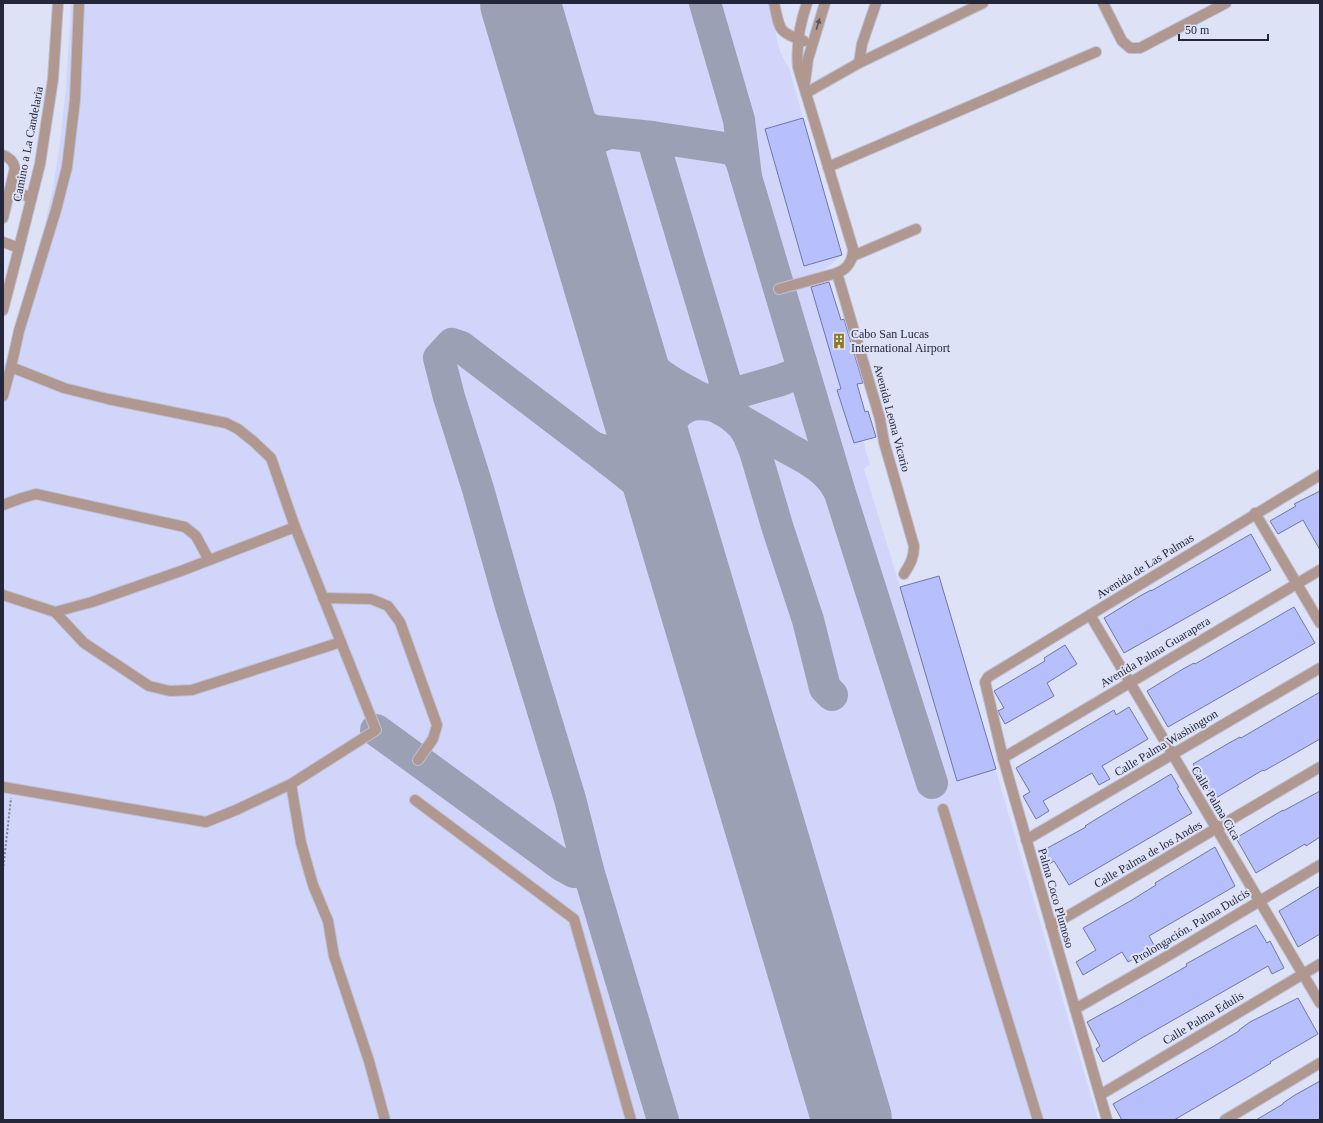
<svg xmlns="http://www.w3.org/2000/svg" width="1323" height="1123" font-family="'Times New Roman',serif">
	<rect width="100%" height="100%" fill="#dee2f7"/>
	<polygon fill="#d0d5f9" points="71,3 769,3 780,52 789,68 842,255 823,271 808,276 841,389 837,390 854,443 863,440 870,465 864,469 900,587 939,576 1098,1120 3,1120 3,369 45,224 53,187 60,143 66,87"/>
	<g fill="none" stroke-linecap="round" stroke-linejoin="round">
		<g stroke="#9ca0b4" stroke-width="32">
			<polyline points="705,3 739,120 746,177 840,493 932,783"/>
			<path d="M546,89L553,99L573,119L585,127L595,131L652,137L731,149C741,154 743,167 746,177"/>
			<path d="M652,137L725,381C723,394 720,397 708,402"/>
			<path d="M578,198C574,165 573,146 609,133"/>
			<path d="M612,313C620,328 628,344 640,357C659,377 683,389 708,402C735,417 761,432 787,448C806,458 828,469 838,489"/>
			<polyline points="715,399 781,380 793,375 799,369 801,362"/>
			<polyline points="732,416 743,426 748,434 755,451 778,529 808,620 825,688 832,695"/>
			<path d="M591,446C624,472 662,496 679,536"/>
			<path d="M692,581L696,556L666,459C660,436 672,405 699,404C705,404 710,405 715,406"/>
			<path d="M376,730L563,866L574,872L588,870L570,799L511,606L478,489L449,397L439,358L450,346L452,344L461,347L591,446C609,457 634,449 639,428C641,420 640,411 639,403"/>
			<polyline points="588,870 663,1120"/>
		</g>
		<polyline stroke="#9ca0b4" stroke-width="80" points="520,3 852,1120"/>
	</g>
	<g fill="#b7c0fd" stroke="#7076a5">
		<polygon points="803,118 842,255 804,266 765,129"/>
		<polygon points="829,282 841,320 844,319 863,383 857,384 865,412 868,411 876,437 854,443 837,390 841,389 811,287"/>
		<polygon points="1320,491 1320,550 1303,520 1278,534 1270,521 1296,506 1294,504"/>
		<polygon points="1251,534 1271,570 1124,653 1104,618 1140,596 1151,590 1151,591"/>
		<polygon points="939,576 996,769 957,781 900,587"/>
		<polygon points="1294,607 1315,643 1168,727 1147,691 1183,669 1194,663 1195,664"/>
		<polygon points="1065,645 1077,664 1047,683 1054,696 1005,724 1000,715 998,711 1004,708 994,691 1045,661 1044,658"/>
		<polygon points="1320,692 1320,739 1264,771 1263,770 1214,799 1193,764 1229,743 1240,737 1241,738"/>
		<polygon points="1129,707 1148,739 1102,766 1110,779 1099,785 1092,773 1043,801 1049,811 1036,819 1023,796 1030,792 1016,768 1114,710 1116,715"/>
		<polygon points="1171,774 1179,787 1177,788 1192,813 1069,885 1054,861 1049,864 1042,851 1086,827 1085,826 1098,818"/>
		<polygon points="1320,791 1320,837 1306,846 1305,844 1256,873 1236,838 1283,810 1283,811"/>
		<polygon points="1215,847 1235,886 1149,936 1155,947 1128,962 1122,952 1083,975 1076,962 1096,950 1083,928 1132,900 1156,885 1155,883"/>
		<polygon points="1320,886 1320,934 1298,947 1279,911"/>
		<polygon points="1256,925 1267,943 1270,941 1284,968 1272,974 1268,966 1140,1039 1103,1062 1096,1049 1100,1046 1087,1022 1122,1003 1187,966 1186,964"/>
		<polygon points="1298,998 1318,1034 1270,1062 1271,1063 1246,1078 1174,1120 1122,1120 1113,1104 1214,1046 1239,1031 1239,1030 1250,1022"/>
		<polygon points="1320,1081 1320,1120 1256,1120 1283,1104 1283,1103 1295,1095"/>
	</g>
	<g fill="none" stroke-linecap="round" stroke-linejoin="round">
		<defs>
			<g id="minor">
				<path d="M774,3C780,29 777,32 804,41"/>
				<path d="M807,3C800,23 796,45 798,67L853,249C853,260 848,269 837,273L880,419L884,442L914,546C914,558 910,564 904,574"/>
				<polyline points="1103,3 1122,41 1130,48 1140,48 1226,3"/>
				<polyline points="859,63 862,44 876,3"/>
				<polyline points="805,82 808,59 825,3"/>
				<polyline points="806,93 859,63 983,3"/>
				<path d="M3,155C10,158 13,161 15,168L3,218"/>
				<polyline points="828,167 1096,52"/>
				<polyline points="10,192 32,197"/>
				<polyline points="3,242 19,248"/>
				<polyline points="853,256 916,229"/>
				<polyline points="779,289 837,273"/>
				<polyline points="3,310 19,248 40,164 53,79 58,3"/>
				<polyline points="3,396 11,367"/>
				<polyline points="3,505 22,498 36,494 185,527 196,536 209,560"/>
				<polyline points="1255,513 1320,623"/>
				<polyline points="3,595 55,612 92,602 181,571 295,527"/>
				<polyline points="323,598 371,599 388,606 400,622 437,725 433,739 418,760"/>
				<polyline points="55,612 84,643 149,686 170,691 192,690 341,642"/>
				<polyline points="1090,615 1320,1003"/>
				<polyline points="1003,758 1320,570"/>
				<polyline points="291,784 301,843 313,885 328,921 334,956 369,1061 385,1120"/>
				<polyline points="3,787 206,822 236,810 291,784 376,730 295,527 271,458 253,441 238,429 226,423 108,399 64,388 11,367 19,331 56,210 67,167 75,100 79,3"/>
				<polyline points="415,800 574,919 631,1120"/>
				<polyline points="943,809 1038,1120"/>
				<polyline points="1026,840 1320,668"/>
				<polyline points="1051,926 1320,767"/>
				<polyline points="1075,1009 1166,957 1320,865"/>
				<polyline points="1100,1095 1320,964"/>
				<polyline points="1107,1120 1003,758 985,682 988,677 1320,475"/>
				<polyline points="1225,1120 1320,1063"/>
			</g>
		</defs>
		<use href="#minor" stroke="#bdc0d5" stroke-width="12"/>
		<polyline stroke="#808397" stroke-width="2" stroke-dasharray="2 2" stroke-linecap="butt" points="3,870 11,798"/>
		<use href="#minor" stroke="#b0978f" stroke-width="10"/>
	</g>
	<defs><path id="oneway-solid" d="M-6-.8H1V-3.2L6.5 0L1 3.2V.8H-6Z"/></defs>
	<use fill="#5c545c" href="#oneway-solid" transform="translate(818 24) rotate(-74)"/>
	<defs>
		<symbol id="building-bare" viewBox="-9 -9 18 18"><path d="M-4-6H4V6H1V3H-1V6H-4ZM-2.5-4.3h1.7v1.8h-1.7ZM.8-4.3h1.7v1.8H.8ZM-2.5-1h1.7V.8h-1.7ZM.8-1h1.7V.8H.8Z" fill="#8c7b21" stroke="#dee2f7" stroke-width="2.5" paint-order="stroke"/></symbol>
	</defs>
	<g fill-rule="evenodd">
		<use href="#building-bare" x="828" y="330" width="22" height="22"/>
	</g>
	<g text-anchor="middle" stroke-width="4" stroke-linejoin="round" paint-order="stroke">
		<g font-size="12" fill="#24273a" stroke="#dee2f7">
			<text transform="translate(28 144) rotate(-79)" y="4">Camino a La Candelaria</text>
			<text transform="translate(892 418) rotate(75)" y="4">Avenida Leona Vicario</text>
			<text transform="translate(1145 566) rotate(-32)" y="4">Avenida de Las Palmas</text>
			<text transform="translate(1155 652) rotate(-31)" y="4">Avenida Palma Guarapera</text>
			<text transform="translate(1166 743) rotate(-31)" y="4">Calle Palma Washington</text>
			<text transform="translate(1216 803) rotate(59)" y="4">Calle Palma Cica</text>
			<text transform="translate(1148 854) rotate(-30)" y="4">Calle Palma de los Andes</text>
			<text transform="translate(1056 898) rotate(74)" y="4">Palma Coco Plumoso</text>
			<text transform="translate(1191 926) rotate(-31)" y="4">Prolongación. Palma Dulcis</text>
			<text transform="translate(1203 1018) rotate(-31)" y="4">Calle Palma Edulis</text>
		</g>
		<g font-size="12" fill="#24273a" stroke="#dee2f7" text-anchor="start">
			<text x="851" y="338">Cabo San Lucas<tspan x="851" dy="14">International Airport</tspan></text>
		</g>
	</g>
	<rect width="1323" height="1123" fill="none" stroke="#24273a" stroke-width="8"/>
	<path d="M1179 34v6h89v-6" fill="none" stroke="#24273a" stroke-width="2"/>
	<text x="1185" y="34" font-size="12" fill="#24273a" stroke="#dee2f7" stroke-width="3" paint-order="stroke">50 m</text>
</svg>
